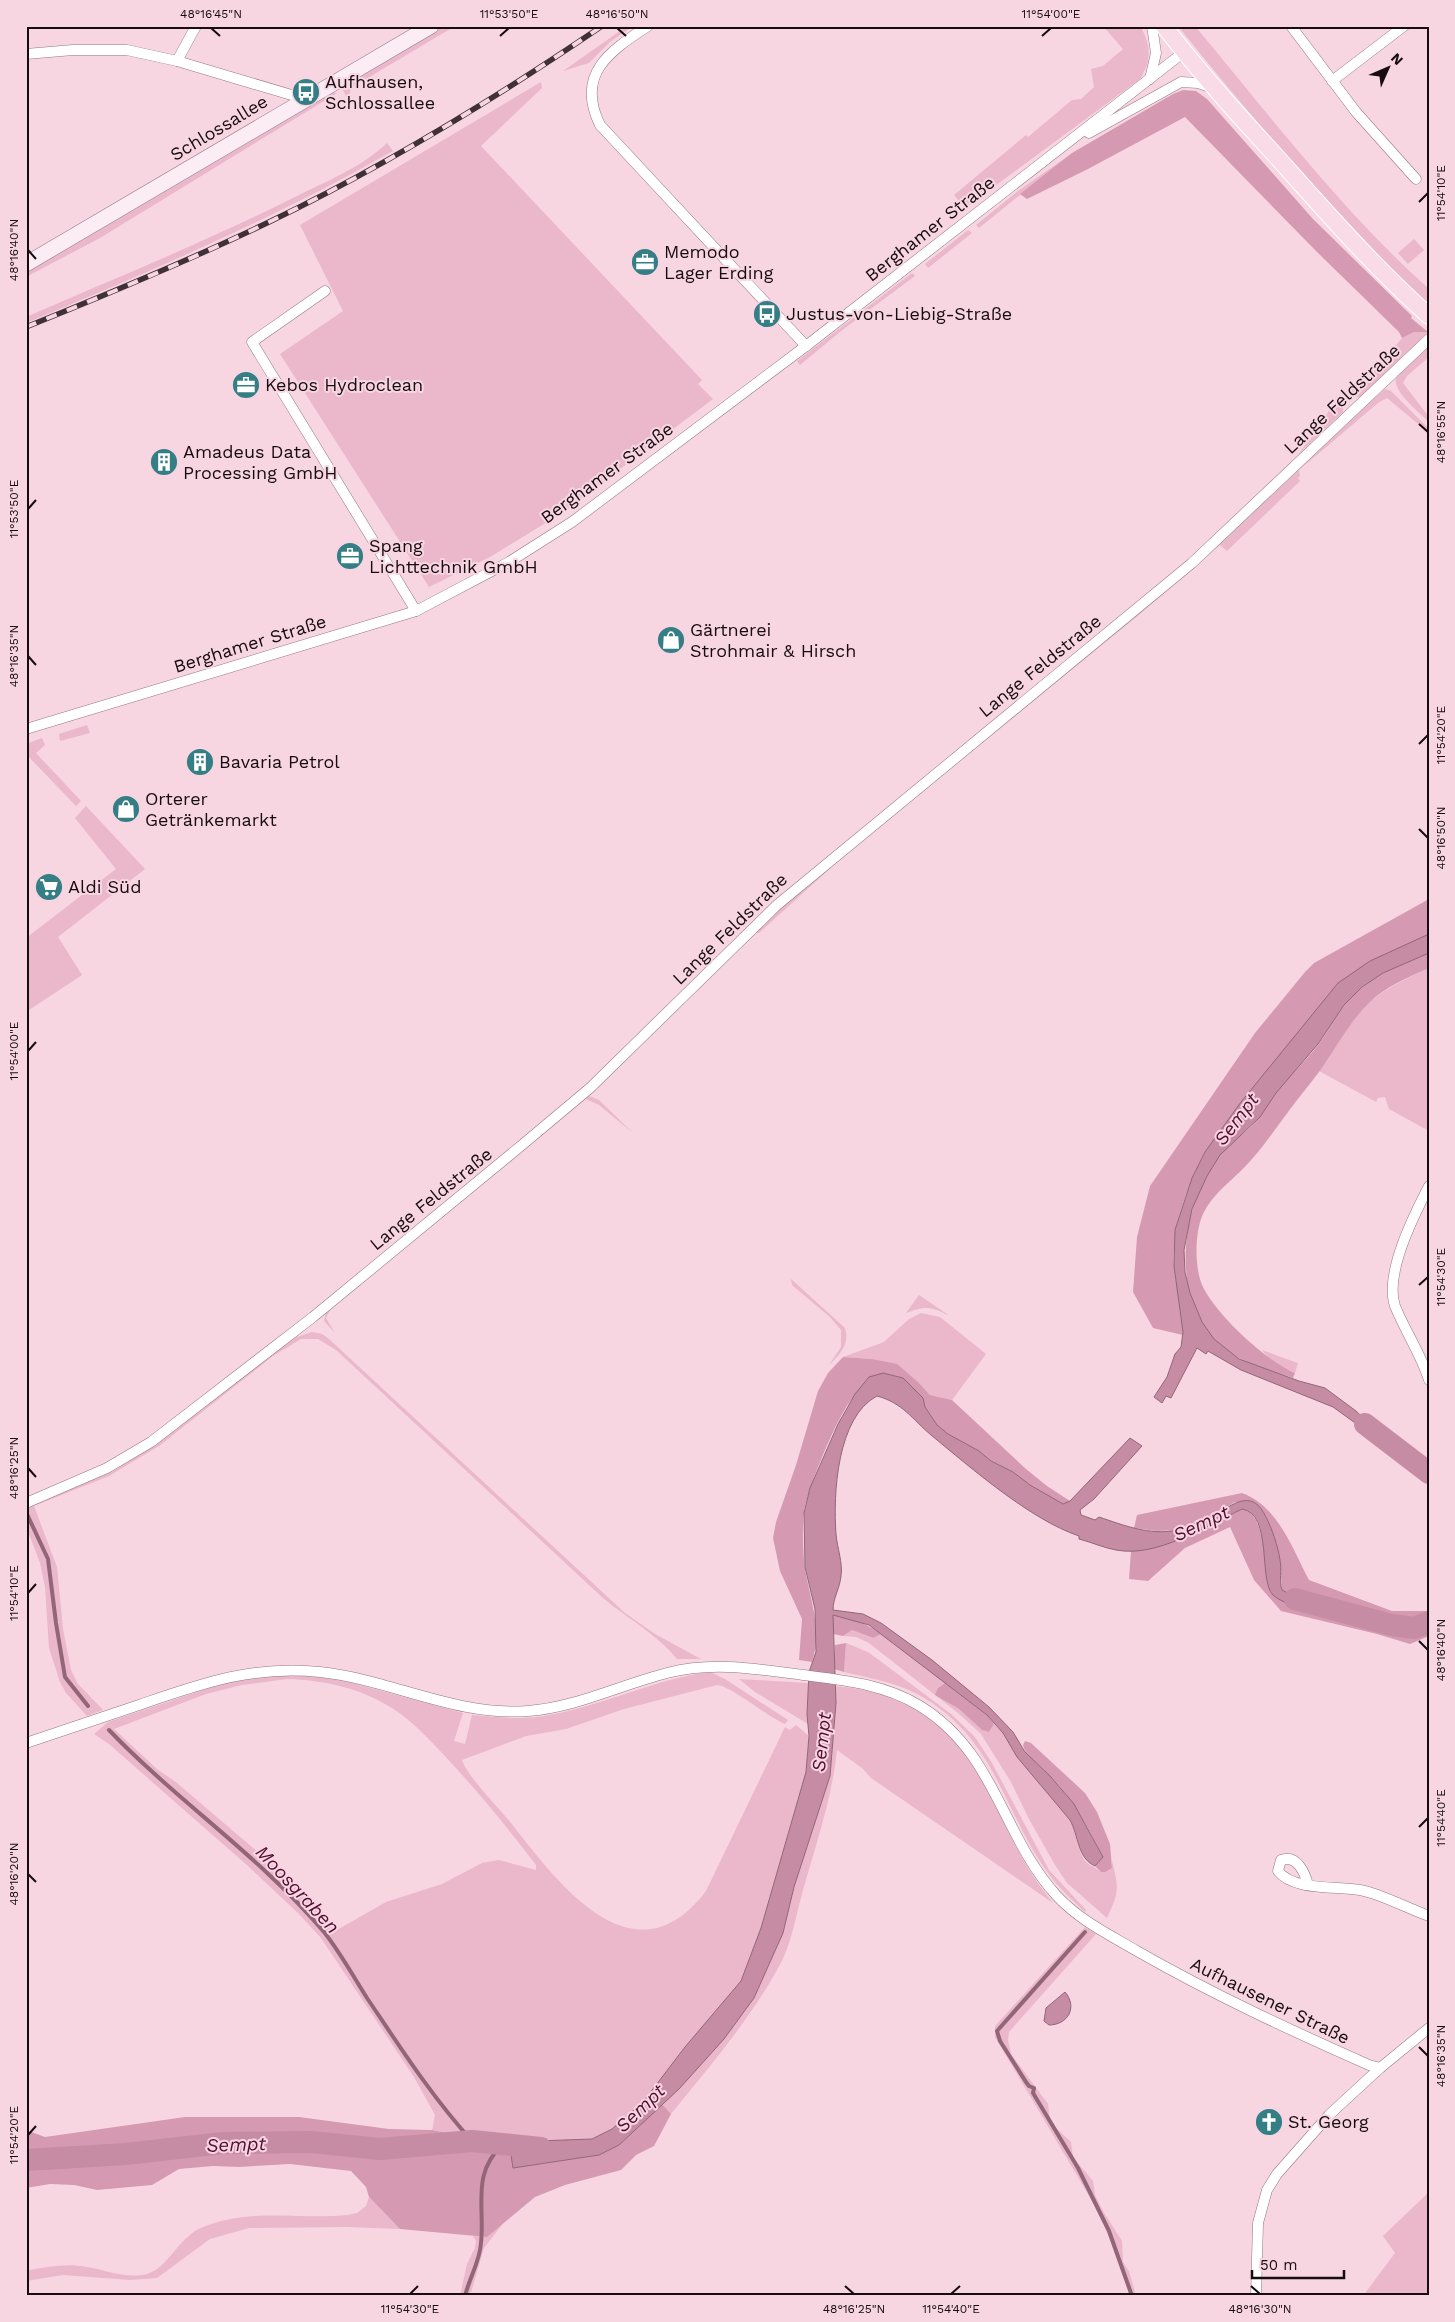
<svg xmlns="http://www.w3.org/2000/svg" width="1455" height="2322" font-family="'Work Sans',sans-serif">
	<rect width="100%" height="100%" fill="#f7d6e2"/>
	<g fill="#eab7cb" fill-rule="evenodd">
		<polygon points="442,26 455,26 351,88 348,100 343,90 343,85"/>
		<polygon points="627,26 633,26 610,42 589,63 563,71"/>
		<path d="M1103,26H1140C1151,44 1152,61 1140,79L965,208L954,195L1026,135L1028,137L1072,100L1081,99L1094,87L1091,69L1103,66L1123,49Z"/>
		<path d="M1178,26H1195C1270,116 1342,211 1429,289V304C1401,283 1377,253 1353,228C1292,164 1234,96 1178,26Z"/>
		<polygon points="541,82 542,88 481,146 702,380 698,384 713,399 562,513 490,557 429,587 280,354 343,311 300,225"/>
		<polygon points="330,92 337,93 100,238 26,277 26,273"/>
		<path d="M387,143L393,151C275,218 152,271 26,323V317C116,278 207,241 295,197C325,182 362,167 387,143Z"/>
		<polygon points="1072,153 979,228 976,225 1018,191"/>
		<polygon points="968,230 972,233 928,268 925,264"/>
		<polygon points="1414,239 1424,250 1408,264 1398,253"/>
		<polygon points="912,273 915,276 841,331 800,365 797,361"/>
		<polygon points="1414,332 1428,332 1360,397 1350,397 1344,393 1368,379 1402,338"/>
		<path d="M1429,346V357L1407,376L1403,383L1429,417V422C1420,413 1389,389 1397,376C1404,365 1419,355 1429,346Z"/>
		<polygon points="1385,389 1391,391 1429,429 1429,433 1387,398 1378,403 1299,470 1300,476 1298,478 1300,481 1227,551 1220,545 1140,614 845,855 759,933 755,933 795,894 1025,704"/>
		<polygon points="1342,394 1343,412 1298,454 1318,430 1336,398"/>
		<polygon points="87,725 90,733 60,741 59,734"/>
		<polygon points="42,738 45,745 36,753 81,801 76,806 29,757 26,759 26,744"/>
		<polygon points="86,806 145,869 58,937 82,975 26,1012 26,938 116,869 75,818"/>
		<path d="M1429,968V1131L1389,1109L1385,1097L1378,1098L1376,1102L1319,1071C1333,1050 1352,1016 1372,1000C1389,987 1409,977 1429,968Z"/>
		<polygon points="589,1096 599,1100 633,1133 599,1105 586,1099 330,1310 326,1318 335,1333 324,1321 326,1312 585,1097"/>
		<path d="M791,1279L845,1328C850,1345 840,1354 829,1365L841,1347V1330L830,1317L792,1285Z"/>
		<path d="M919,1295L947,1314V1315C930,1305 923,1307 906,1313Z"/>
		<polygon points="921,1313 940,1317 986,1354 952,1400 930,1395 919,1383 872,1359 843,1357 884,1342 909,1319"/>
		<path d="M312,1332L322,1334L329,1339L625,1613L655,1634L701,1659H677C658,1635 627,1618 603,1598L336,1350L318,1339H301L273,1356L159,1446L109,1476L34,1506L57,1567L63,1629L71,1670L78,1684L103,1710L87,1716L66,1693L60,1682L49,1648L45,1587L40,1563L26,1526V1506L112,1472L141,1454L294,1338Z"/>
		<path d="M1262,1350L1298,1363L1295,1373C1282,1367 1271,1362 1262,1350Z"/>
		<path d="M852,1630L872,1638L881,1634L945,1683L938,1688L936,1695L959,1709L982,1730L989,1732L994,1724L1003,1733L1017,1757L1070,1820C1077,1832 1077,1851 1085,1861C1089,1865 1096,1868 1101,1872L1112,1868V1861C1119,1889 1119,1892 1107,1918L1067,1883L1055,1865L1029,1819L1011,1782L981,1734L958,1713L869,1643L856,1637L843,1636Z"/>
		<path d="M846,1643L868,1652L887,1666L951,1714L975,1737L992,1763L1049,1870L1086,1910L1085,1912C1072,1900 1058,1887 1048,1873C1001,1808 996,1737 917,1694C894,1682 869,1678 844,1672Z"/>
		<path d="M710,1672L725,1679L788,1720L785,1724C766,1716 733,1687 717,1685L624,1709L566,1729L526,1736L462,1760C467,1776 499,1808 511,1823C558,1883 634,1986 706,1891L785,1727L790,1730L796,1725L809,1736L806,1772L761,1928L741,1981L685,2047L643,2102L612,2129L592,2139L510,2142V2145L432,2130L435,2115L414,2077L321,1938L298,1913L248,1866L109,1744L94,1734L108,1722L206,1689L243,1678L273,1673L326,1676L463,1713L454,1741L465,1744L472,1715C495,1717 521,1720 544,1716C601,1707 653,1679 710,1672ZM287,1679C324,1680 360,1688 392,1708C412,1721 427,1737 443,1754C476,1789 507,1827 536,1865V1870L499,1860L482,1863L442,1884L386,1902L335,1931L293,1882L177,1783L157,1769L114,1729L206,1694L242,1685Z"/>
		<polygon points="739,1679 808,1683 808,1724 755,1692"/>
		<path d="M834,1686C904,1691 952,1725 986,1785C996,1803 1004,1824 1014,1843C1025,1865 1038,1884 1053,1903L871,1778L862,1768L837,1750C832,1799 815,1847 802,1894C795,1919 791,1947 777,1970C748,2022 709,2067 671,2114L662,2104L679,2089L766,1972L783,1933L794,1887L830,1776L836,1703Z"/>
		<polygon points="1085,1927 1096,1934 1009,2032 1008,2040 1011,2054 1048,2104 1050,2120 1054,2126 1071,2142 1073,2157 1093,2181 1095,2195 1103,2211 1122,2241 1123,2262 1129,2271 1136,2296 1131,2296 1101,2216 995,2037 995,2026"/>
		<polygon points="1429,2192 1429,2296 1363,2296 1395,2253 1383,2236"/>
		<path d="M369,2197L400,2229L347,2227L249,2228L210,2239L157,2278L130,2280L63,2275L26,2281V2271C46,2267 67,2263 87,2267C106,2270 126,2279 147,2274C168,2268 178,2238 201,2228C248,2207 299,2220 348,2215L357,2213L366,2206Z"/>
		<polygon points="505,2221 484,2248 470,2296 460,2296 467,2264 475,2248 476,2241 473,2236 487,2237"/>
	</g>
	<g fill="#d59ab1">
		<polygon points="1183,90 1196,91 1207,99 1313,219 1412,316 1411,318 1428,332 1414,332 1402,338 1399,332 1317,252 1185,117 1088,169 1027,199 1020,194 1072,153 1173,94"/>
		<path d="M1429,899V934L1338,983L1205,1152C1187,1188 1172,1225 1174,1266C1176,1288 1184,1314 1183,1335L1153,1328L1133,1292L1137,1237L1150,1186L1255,1033L1305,972L1314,963Z"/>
		<path d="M1429,953V968C1409,977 1385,987 1370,1002C1349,1022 1336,1048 1319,1072C1310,1084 1300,1096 1291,1108C1278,1125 1266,1143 1252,1159C1237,1177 1215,1191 1204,1212C1194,1231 1194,1271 1204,1289C1220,1318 1265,1360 1295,1373L1293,1378C1272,1370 1245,1364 1227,1351C1168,1308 1178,1206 1220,1155C1232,1140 1250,1131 1261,1115C1266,1108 1270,1100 1276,1093C1289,1076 1305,1062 1318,1045C1327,1033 1334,1019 1343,1007C1363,980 1398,964 1429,953Z"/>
		<path d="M843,1357L872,1359L897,1364L919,1383L930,1395L952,1400L1026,1469L1047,1486L1070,1501L1063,1504L1030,1485L1013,1472L991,1461L979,1451L948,1434L937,1425L925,1407L923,1398L903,1378L883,1373C874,1380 863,1386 856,1394C839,1410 808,1488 804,1512C802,1526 803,1554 805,1569C810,1599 823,1631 812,1662L799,1660L802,1619L780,1571L773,1538L776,1522L796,1465L818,1391L828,1373Z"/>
		<path d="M1242,1493C1278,1506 1292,1548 1309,1580L1392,1611H1429V1636L1410,1644L1377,1634L1281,1611L1254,1580L1230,1527L1185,1548L1148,1581L1129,1579L1131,1551L1182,1540L1242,1509C1268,1513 1263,1574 1272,1594L1325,1603L1293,1596L1282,1590L1280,1560L1266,1516L1256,1504L1235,1502L1220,1511L1177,1530L1157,1531L1134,1528L1137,1515Z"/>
		<path d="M833,1615C851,1618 866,1623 881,1634L873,1638L852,1630L843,1636L833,1634Z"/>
		<polygon points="846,1643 844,1672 834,1669 835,1645"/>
		<polygon points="945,1683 987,1715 994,1724 989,1732 982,1730 959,1709 935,1695 938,1688"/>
		<path d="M1025,1741L1031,1743L1085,1793L1097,1812L1110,1844L1112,1868L1105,1872H1101L1095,1866L1103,1857C1087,1825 1071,1796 1045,1771C1036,1762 1026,1757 1023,1745Z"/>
		<polygon points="662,2104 671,2114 654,2146 636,2155 621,2170 565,2185 535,2197 487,2237 400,2229 369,2197 366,2187 351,2171 290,2164 239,2167 213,2166 179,2169 152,2185 97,2190 74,2185 50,2184 26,2188 26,2130 45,2137 185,2117 299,2117 389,2129 432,2130 510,2145 514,2168 599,2155 619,2145"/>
	</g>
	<g fill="#c68ca3" stroke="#926677">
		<polygon points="1429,934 1429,953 1383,973 1362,987 1344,1005 1318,1044 1276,1093 1260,1117 1220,1155 1207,1176 1192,1209 1184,1250 1185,1272 1190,1293 1202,1322 1214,1339 1239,1359 1299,1381 1325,1388 1356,1411 1389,1442 1376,1438 1333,1407 1241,1370 1208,1351 1206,1354 1197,1348 1171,1398 1166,1396 1162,1403 1154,1397 1167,1377 1175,1354 1181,1347 1183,1332 1174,1266 1175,1230 1192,1178 1205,1152 1241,1102 1338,983 1370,961"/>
		<path d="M883,1373L903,1378L923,1398L925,1407L937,1425L948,1434L979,1451L991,1461L1013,1472L1030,1485L1063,1504L1070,1501L1130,1438L1142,1446L1094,1499L1080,1510L1081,1515L1095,1520L1099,1517C1123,1525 1150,1536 1177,1530C1190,1527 1206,1518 1219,1512C1237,1502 1253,1490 1266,1517C1272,1529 1278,1546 1280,1560C1282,1570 1279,1581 1282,1590L1293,1596L1325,1603L1324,1610C1308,1607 1286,1607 1273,1595C1258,1580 1273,1514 1242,1509C1207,1526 1156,1558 1116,1550C1104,1548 1091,1542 1079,1539V1536C1031,1520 971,1468 931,1435C912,1419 903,1403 877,1396C837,1417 833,1494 836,1534C837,1547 843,1563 841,1576C840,1588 833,1598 833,1610L863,1614L881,1623L932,1660L989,1707L1013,1732L1025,1752L1050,1776L1074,1804L1103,1857L1095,1866C1077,1858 1079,1836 1070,1820L1017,1757L1003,1733L987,1715L869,1625L833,1615L836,1703L830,1776L794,1887L783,1933L754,1998L724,2039L679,2089L619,2145L599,2155L513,2168L509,2142L592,2139L612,2129L643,2102L685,2047L741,1981L761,1928L806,1772L809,1736L807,1714L809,1672L816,1652L815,1609L805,1567L804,1513L810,1488L838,1424L855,1394L869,1377Z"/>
		<path d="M1065,1992C1078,2007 1068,2025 1049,2025L1044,2021L1046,2008Z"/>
	</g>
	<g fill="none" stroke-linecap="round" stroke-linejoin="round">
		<g stroke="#926677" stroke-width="4">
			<polyline points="26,1512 48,1559 56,1623 65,1677 88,1706"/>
			<path d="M109,1730C177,1801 260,1856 324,1932C340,1952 353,1976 367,1998C400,2047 432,2097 472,2141"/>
			<polyline points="1085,1932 997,2031 1000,2041 1026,2082 1029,2086 1034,2088 1033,2093 1078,2168 1109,2231 1132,2296"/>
			<path d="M465,2296C469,2279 480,2261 481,2243C485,2205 471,2174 503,2144"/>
		</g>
		<g stroke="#c68ca3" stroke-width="22">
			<polyline points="1365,1424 1429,1473"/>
			<polyline points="1295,1599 1392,1625 1414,1628 1429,1622"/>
			<polyline points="26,2160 126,2154 223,2143 311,2142 380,2149 472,2141 541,2148"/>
		</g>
		<defs>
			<g id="minor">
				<path d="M648,26C610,51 575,74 600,125L806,346"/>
				<polyline points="1291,26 1356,112 1416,179"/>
				<polyline points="26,54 73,50 127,50 177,61 305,99"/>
				<polyline points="177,61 196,26"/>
				<polyline points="1150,79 1156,53 1152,26"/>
				<polyline points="1332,81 1404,26"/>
				<polyline points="1089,133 1181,82 1198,83 1213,88"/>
				<polyline points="325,291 252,342 416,611"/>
				<polyline points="26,729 416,611 509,562 572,522 806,346 1184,52"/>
				<path d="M1429,1186C1414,1215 1384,1274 1395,1306C1405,1331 1421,1354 1429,1380"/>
				<polyline points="26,1503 107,1468 151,1442 313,1317 522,1145 590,1088 777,905 1192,563 1429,339"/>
				<path d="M26,1743C65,1730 103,1717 142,1704C203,1683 254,1665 320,1672C389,1679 457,1717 528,1711C577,1707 620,1685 667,1673C713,1661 757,1669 803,1675C843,1680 884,1684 920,1706C996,1753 1001,1834 1056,1895C1079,1920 1108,1934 1137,1951C1212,1994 1290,2030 1369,2065L1380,2068"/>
				<path d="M1308,1885C1305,1873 1297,1854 1281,1860L1278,1871C1293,1891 1337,1886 1360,1890C1379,1893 1409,1909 1429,1916"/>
				<polyline points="1256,2296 1258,2223 1267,2190 1277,2174 1329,2115 1380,2068 1429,2028"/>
			</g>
			<polyline id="secondary" points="26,264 431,26"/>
			<path id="primary" d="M1164,26C1199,72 1237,114 1276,156C1325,211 1374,267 1429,316"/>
		</defs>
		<use href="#minor" stroke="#947782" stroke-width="11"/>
		<use href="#secondary" stroke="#947782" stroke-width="16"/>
		<use href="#primary" stroke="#fff" stroke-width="18"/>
		<use href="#minor" stroke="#fff" stroke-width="10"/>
		<use href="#secondary" stroke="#fbedf3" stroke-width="15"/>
		<use href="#primary" stroke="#f8dbe6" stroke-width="16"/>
		<defs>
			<path id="rail" d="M26,327C108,294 190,260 269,222C385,166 496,98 602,26"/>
		</defs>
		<use href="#rail" stroke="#403137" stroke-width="5.5"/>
		<use href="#rail" stroke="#f7d6e2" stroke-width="4" stroke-dasharray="11" stroke-linecap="butt"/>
	</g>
	<path fill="none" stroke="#170c10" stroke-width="2" d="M211,28L220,36M617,28L626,36M500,36L509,28M1042,36L1051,28M1419,202L1428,193M28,250L36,259M1419,424L1428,432M28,509L36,500M28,656L36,665M1419,744L1428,735M1419,829L1428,838M28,1051L36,1042M1419,1285L1428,1277M28,1468L36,1477M28,1593L36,1584M1419,1641L1428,1650M1419,1827L1428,1818M28,1874L36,1882M1419,2047L1428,2056M28,2135L36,2126M845,2286L854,2294M1251,2286L1260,2294M410,2294L418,2286M951,2294L960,2286"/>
	<defs>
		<symbol id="bus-disc" viewBox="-11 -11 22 22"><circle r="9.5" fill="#367e85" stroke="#f7d6e2"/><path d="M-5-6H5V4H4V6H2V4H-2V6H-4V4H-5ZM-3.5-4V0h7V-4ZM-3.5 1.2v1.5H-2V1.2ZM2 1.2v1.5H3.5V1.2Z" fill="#fff"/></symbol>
		<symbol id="office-disc" viewBox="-11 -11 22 22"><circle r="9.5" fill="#367e85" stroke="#f7d6e2"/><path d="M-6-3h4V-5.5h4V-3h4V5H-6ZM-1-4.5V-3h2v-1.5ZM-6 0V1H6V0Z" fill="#fff"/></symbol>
		<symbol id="building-disc" viewBox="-11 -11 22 22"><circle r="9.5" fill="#367e85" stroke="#f7d6e2"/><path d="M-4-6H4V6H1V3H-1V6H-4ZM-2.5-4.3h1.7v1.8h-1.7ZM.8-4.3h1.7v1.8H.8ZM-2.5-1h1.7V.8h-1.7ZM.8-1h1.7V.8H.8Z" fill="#fff"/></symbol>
		<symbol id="shop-disc" viewBox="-11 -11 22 22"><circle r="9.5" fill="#367e85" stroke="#f7d6e2"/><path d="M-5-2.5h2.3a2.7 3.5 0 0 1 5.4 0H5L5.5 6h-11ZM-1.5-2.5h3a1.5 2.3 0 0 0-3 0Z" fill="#fff"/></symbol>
		<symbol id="supermarket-disc" viewBox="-11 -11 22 22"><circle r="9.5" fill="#367e85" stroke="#f7d6e2"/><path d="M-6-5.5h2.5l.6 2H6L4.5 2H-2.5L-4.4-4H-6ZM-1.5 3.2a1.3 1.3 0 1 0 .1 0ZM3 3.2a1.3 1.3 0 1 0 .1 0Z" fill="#fff"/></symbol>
		<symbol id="church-disc" viewBox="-11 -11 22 22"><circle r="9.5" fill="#367e85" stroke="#f7d6e2"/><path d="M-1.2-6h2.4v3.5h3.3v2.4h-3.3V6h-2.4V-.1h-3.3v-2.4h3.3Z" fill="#fff"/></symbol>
	</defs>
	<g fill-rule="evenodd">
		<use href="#bus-disc" x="290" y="76" width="32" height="32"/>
		<use href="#office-disc" x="629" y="246" width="32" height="32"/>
		<use href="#bus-disc" x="751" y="298" width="32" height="32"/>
		<use href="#office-disc" x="230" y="369" width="32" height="32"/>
		<use href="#building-disc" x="148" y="446" width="32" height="32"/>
		<use href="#office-disc" x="334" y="540" width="32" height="32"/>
		<use href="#shop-disc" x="655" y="624" width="32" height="32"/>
		<use href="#building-disc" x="184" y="746" width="32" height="32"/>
		<use href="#shop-disc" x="110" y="793" width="32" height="32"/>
		<use href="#supermarket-disc" x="33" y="871" width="32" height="32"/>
		<use href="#church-disc" x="1253" y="2106" width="32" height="32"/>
	</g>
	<g text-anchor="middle" stroke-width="4" stroke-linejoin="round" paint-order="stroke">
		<g font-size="18" fill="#170c10" stroke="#f7d6e2" text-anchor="start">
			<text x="325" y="88">Aufhausen,<tspan x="325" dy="21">Schlossallee</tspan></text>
			<text x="664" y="258">Memodo<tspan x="664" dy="21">Lager Erding</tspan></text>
			<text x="786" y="320">Justus-von-Liebig-Straße</text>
			<text x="265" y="391">Kebos Hydroclean</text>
			<text x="183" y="458">Amadeus Data<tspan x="183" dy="21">Processing GmbH</tspan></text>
			<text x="369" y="552">Spang<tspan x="369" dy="21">Lichttechnik GmbH</tspan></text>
			<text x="690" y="636">Gärtnerei<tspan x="690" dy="21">Strohmair &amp; Hirsch</tspan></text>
			<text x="219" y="768">Bavaria Petrol</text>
			<text x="145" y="805">Orterer<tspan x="145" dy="21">Getränkemarkt</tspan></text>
			<text x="68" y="893">Aldi Süd</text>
			<text x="1288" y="2128">St. Georg</text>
		</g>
		<g font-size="18" fill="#170c10" stroke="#f7d6e2">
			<text transform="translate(219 128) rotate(-31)" y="6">Schlossallee</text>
			<text transform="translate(930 229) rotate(-38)" y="6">Berghamer Straße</text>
			<text transform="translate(1342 399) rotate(-43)" y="6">Lange Feldstraße</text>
			<text transform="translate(607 473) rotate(-36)" y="6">Berghamer Straße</text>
			<text transform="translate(250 644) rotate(-17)" y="6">Berghamer Straße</text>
			<text transform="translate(1040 666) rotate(-39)" y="6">Lange Feldstraße</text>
			<text transform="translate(730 929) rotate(-44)" y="6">Lange Feldstraße</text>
			<text transform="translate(431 1199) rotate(-39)" y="6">Lange Feldstraße</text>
			<text transform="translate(1270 2001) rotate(26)" y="6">Aufhausener Straße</text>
		</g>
		<g font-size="19" font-style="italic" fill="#530e32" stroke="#f7d6e2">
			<text transform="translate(1236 1119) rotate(-53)" y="7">Sempt</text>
			<text transform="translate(1201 1523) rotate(-25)" y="7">Sempt</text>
			<text transform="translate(821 1742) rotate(-84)" y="7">Sempt</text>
			<text transform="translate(298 1889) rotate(47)" y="7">Moosgraben</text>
			<text transform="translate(640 2108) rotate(-44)" y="7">Sempt</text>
			<text transform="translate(236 2144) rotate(-2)" y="7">Sempt</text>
		</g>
	</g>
	<rect width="1455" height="2322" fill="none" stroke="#f7d6e2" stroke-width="55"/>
	<g transform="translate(1388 68) rotate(45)" stroke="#f7d6e2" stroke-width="4" paint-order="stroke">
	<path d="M0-4L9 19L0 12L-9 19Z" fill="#170c10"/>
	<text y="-8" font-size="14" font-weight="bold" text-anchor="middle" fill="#170c10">N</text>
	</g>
	<path d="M1252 2270v8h92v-8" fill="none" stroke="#170c10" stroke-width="2.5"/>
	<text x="1260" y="2270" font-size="15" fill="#170c10" stroke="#f7d6e2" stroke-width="4" paint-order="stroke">50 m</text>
	<rect x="28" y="28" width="1400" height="2266" fill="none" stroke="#170c10" stroke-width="2"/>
	<g font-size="12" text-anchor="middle" fill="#170c10">
		<text x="211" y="18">48°16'45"N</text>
		<text x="509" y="18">11°53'50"E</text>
		<text x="617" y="18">48°16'50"N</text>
		<text x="1051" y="18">11°54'00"E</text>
		<text transform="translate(1441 193) rotate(-90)" y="4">11°54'10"E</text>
		<text transform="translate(14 250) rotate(-90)" y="4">48°16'40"N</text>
		<text transform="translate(1441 432) rotate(-90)" y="4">48°16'55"N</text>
		<text transform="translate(14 509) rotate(-90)" y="4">11°53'50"E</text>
		<text transform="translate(14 656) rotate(-90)" y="4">48°16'35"N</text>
		<text transform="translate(1441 735) rotate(-90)" y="4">11°54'20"E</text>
		<text transform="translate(1441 838) rotate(-90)" y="4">48°16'50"N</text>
		<text transform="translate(14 1051) rotate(-90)" y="4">11°54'00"E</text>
		<text transform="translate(1441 1277) rotate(-90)" y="4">11°54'30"E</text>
		<text transform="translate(14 1468) rotate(-90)" y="4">48°16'25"N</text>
		<text transform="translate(14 1593) rotate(-90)" y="4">11°54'10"E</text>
		<text transform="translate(1441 1650) rotate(-90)" y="4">48°16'40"N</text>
		<text transform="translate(1441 1818) rotate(-90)" y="4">11°54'40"E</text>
		<text transform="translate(14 1874) rotate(-90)" y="4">48°16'20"N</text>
		<text transform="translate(1441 2056) rotate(-90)" y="4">48°16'35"N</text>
		<text transform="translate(14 2135) rotate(-90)" y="4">11°54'20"E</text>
		<text x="410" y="2313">11°54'30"E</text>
		<text x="854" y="2313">48°16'25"N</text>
		<text x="951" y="2313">11°54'40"E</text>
		<text x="1260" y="2313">48°16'30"N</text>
	</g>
</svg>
